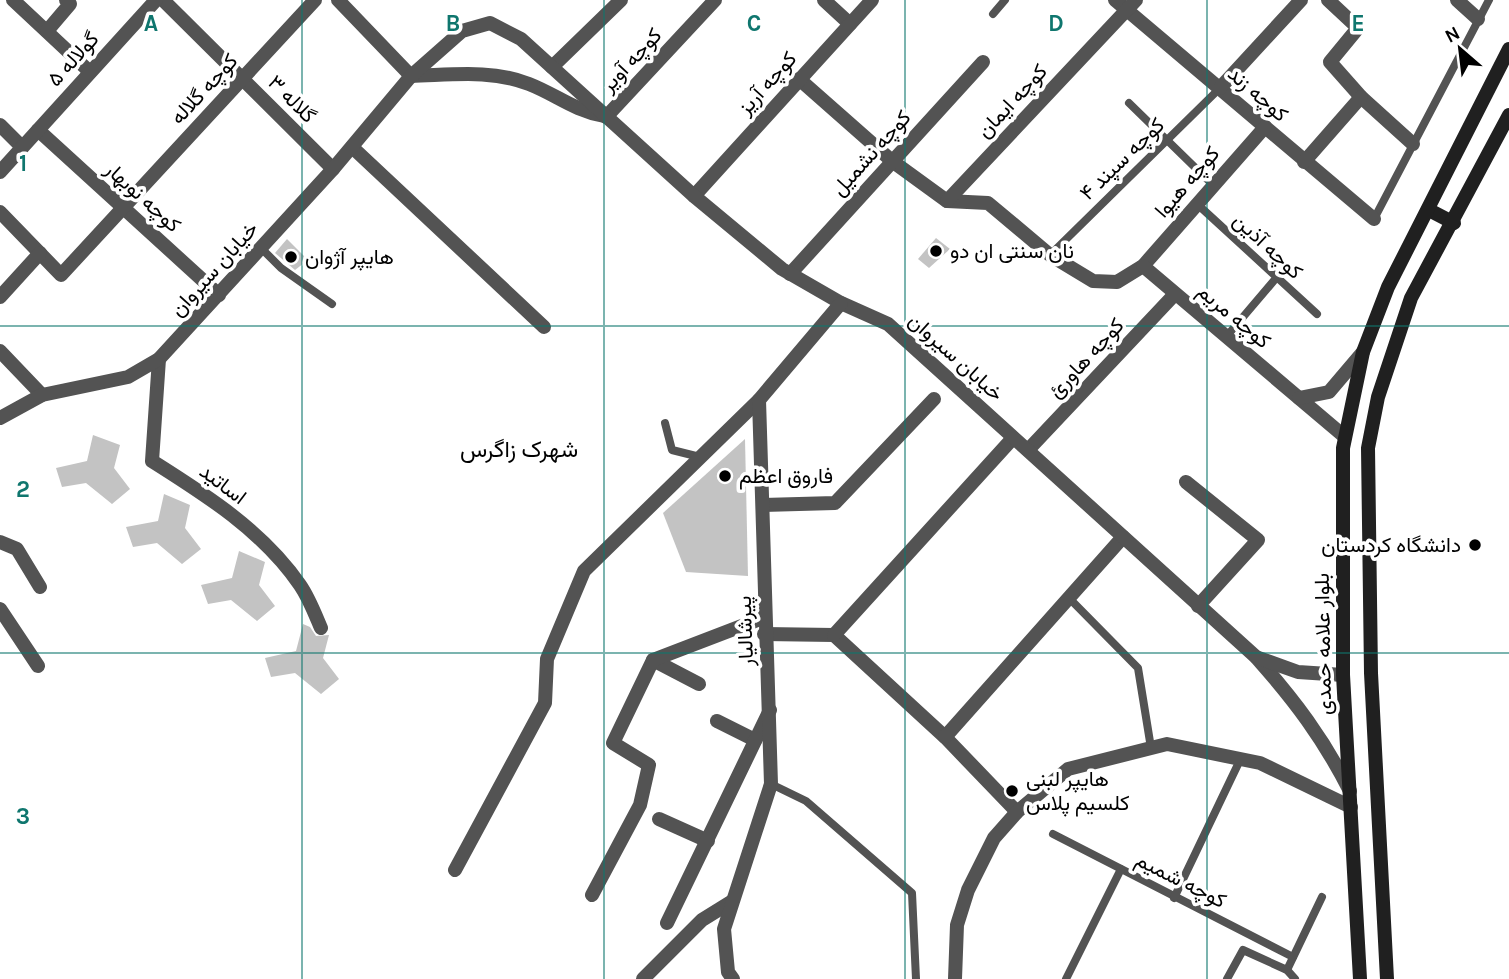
<svg xmlns="http://www.w3.org/2000/svg" width="1509" height="979" font-family="Karla,Vazirmatn,sans-serif">
	<rect width="100%" height="100%" fill="#fff"/>
	<g fill="#c3c3c3">
		<polygon points="936,238 950,249 929,268 918,259"/>
		<polygon points="287,239 308,260 295,270 275,253"/>
		<polygon points="93,435 120,445 114,468 130,489 112,504 86,483 62,487 56,468 87,461"/>
		<polygon points="745,439 748,576 686,572 663,513"/>
		<polygon points="164,494 190,505 185,528 201,549 182,564 157,543 133,547 126,527 158,521"/>
		<polygon points="239,551 265,562 259,585 275,606 257,621 231,600 208,604 201,585 232,578"/>
		<polygon points="303,624 310,627 316,636 329,635 323,658 339,679 321,694 295,673 271,677 265,658 296,651"/>
	</g>
	<g fill="none" stroke-linecap="round" stroke-linejoin="round">
		<g stroke="#535353" stroke-width="8">
			<polyline points="993,14 1005,0"/>
			<polyline points="1129,103 1212,184"/>
			<polyline points="1196,203 1317,314"/>
			<polyline points="1374,219 1489,0"/>
			<polyline points="261,248 281,268 332,304"/>
			<polyline points="1050,255 1220,88"/>
			<polyline points="1226,337 1277,277"/>
			<polyline points="665,423 672,450 700,457"/>
			<polyline points="1069,598 1138,668 1151,748"/>
			<polyline points="771,784 806,801 912,893 916,979"/>
			<polyline points="1053,834 1293,957"/>
			<polyline points="1174,898 1241,758"/>
			<polyline points="1287,970 1322,897"/>
			<polyline points="1066,979 1121,869"/>
			<polyline points="1227,979 1243,950 1287,970 1295,979"/>
		</g>
		<g stroke="#535353" stroke-width="14">
			<polyline points="13,0 90,72"/>
			<polyline points="163,0 333,169"/>
			<polyline points="338,0 411,76"/>
			<polyline points="824,0 850,24"/>
			<polyline points="1115,0 1374,219"/>
			<polyline points="1328,0 1358,28 1330,62 1361,97 1413,144"/>
			<polyline points="1457,0 1478,19"/>
			<polyline points="47,31 70,4 66,0"/>
			<polyline points="552,67 621,0"/>
			<polyline points="799,79 892,161 947,201 988,203 1050,255 1093,281 1117,282 1143,266 1265,127"/>
			<polyline points="1220,88 1301,0"/>
			<polyline points="606,117 715,0"/>
			<polyline points="0,125 22,147"/>
			<polyline points="38,130 219,295"/>
			<polyline points="352,147 544,327"/>
			<polyline points="1304,162 1361,97"/>
			<polyline points="0,172 156,0"/>
			<polyline points="694,196 872,0"/>
			<polyline points="947,201 1136,0"/>
			<polyline points="0,212 61,275 315,0"/>
			<polyline points="1143,266 1345,437"/>
			<polyline points="790,274 983,62"/>
			<polyline points="0,297 40,253"/>
			<polyline points="0,351 42,395"/>
			<path d="M159,359L152,461C206,495 263,531 300,585C309,598 315,614 321,628"/>
			<polyline points="1299,398 1329,392 1363,352"/>
			<polyline points="1028,450 1175,294"/>
			<polyline points="1186,482 1258,540 1198,606"/>
			<polyline points="763,505 835,503 934,399"/>
			<polyline points="0,542 17,549 40,587"/>
			<polyline points="0,609 38,666"/>
			<polyline points="764,634 834,635 945,737 1017,812"/>
			<polyline points="834,635 1013,438"/>
			<polyline points="653,660 699,684"/>
			<polyline points="717,721 755,740"/>
			<polyline points="945,737 1123,537"/>
			<polyline points="659,819 708,841"/>
			<polyline points="455,870 545,703 547,659 584,571 759,400"/>
			<polyline points="592,895 640,805 649,765 613,743 653,660 765,617"/>
			<polyline points="667,923 770,710"/>
			<polyline points="643,979 702,920 731,902"/>
			<polyline points="955,979 957,925 968,890 994,838 1017,812 1068,769 1167,744 1260,763 1351,807"/>
		</g>
		<g stroke="#535353" stroke-width="14">
			<path d="M411,76C451,75 491,69 529,84C557,95 573,110 604,116"/>
			<path d="M0,418L42,395L128,377L159,359L333,169L411,76L462,31L490,23L521,39L694,196L782,269L841,303L888,324L1256,657C1295,701 1323,738 1350,791"/>
			<polyline points="1256,657 1298,672 1343,675"/>
			<polyline points="733,979 728,972 724,929 771,784 759,400 841,303"/>
		</g>
		<g stroke="#202020" stroke-width="14">
			<polyline points="1429,210 1454,223"/>
			<polyline points="1360,979 1343,675 1343,448 1363,352 1388,287 1509,49"/>
			<polyline points="1387,979 1371,673 1368,448 1378,397 1411,298 1509,115"/>
		</g>
	</g>
	<path fill="none" stroke="#0f766e" stroke-width="2" stroke-opacity="0.55" d="M302,0V979M604,0V979M905,0V979M1207,0V979M0,326H1509M0,653H1509"/>
	<g fill="#000" stroke="#fff" stroke-width="2.5">
		<circle cx="936" cy="251" r="7"/>
		<circle cx="291" cy="257" r="7"/>
		<circle cx="725" cy="476" r="7"/>
		<circle cx="1475" cy="545" r="7"/>
		<circle cx="1012" cy="791" r="7"/>
	</g>
	<g text-anchor="middle" stroke-width="7" stroke-linejoin="round" paint-order="stroke">
		<g font-size="21" fill="#000" stroke="#fff">
			<text transform="translate(73 59) rotate(-48)" y="7">گولاله ۵</text>
			<text transform="translate(631 60) rotate(-47)" y="7">کوچه آویر</text>
			<text transform="translate(767 83) rotate(-48)" y="7">کوچه آریز</text>
			<text transform="translate(204 89) rotate(-47)" y="7">کوچه گلاله</text>
			<text transform="translate(1258 94) rotate(41)" y="7">کوچه زند</text>
			<text transform="translate(292 99) rotate(45)" y="7">گلاله ۳</text>
			<text transform="translate(1012 101) rotate(-47)" y="7">کوچه ایمان</text>
			<text transform="translate(871 153) rotate(-48)" y="7">کوچه نشمیل</text>
			<text transform="translate(1122 159) rotate(-44)" y="7">کوچه سپند ۴</text>
			<text transform="translate(1187 182) rotate(-49)" y="7">کوچه هیوا</text>
			<text transform="translate(143 197) rotate(42)" y="7">کوچه نوبهار</text>
			<text transform="translate(1268 246) rotate(43)" y="7">کوچه آذین</text>
			<text transform="translate(214 269) rotate(-48)" y="7">خیابان سیروان</text>
			<text transform="translate(1234 316) rotate(40)" y="7">کوچه مریم</text>
			<text transform="translate(956 357) rotate(42)" y="7">خیابان سیروان</text>
			<text transform="translate(1086 358) rotate(-47)" y="7">کوچه هاورئ</text>
			<text transform="translate(223 484) rotate(37)" y="7">اساتید</text>
			<text transform="translate(745 631) rotate(-92)" y="7">پیرشالیار</text>
			<text transform="translate(1323 644) rotate(-91)" y="7">بلوار علامه حمدی</text>
			<text transform="translate(1181 880) rotate(27)" y="7">کوچه شمیم</text>
		</g>
		<g font-size="21" fill="#000" stroke="#fff" text-anchor="start">
			<text x="950" y="258">نان سنتی ان دو</text>
			<text x="305" y="264">هایپر آژوان</text>
			<text x="739" y="483">فاروق اعظم</text>
			<text x="1461" y="552" text-anchor="end">دانشگاه کردستان</text>
			<text x="1026" y="786">هایپر لبنی<tspan x="1026" dy="24">کلسیم پلاس</tspan></text>
		</g>
		<g font-size="23" fill="#000" stroke="#fff">
			<text x="519" y="457">شهرک زاگرس</text>
		</g>
	</g>
	<g font-size="23" text-anchor="middle" font-weight="bold" fill="#0f766e" stroke="#fff" stroke-width="7" stroke-linejoin="round" paint-order="stroke">
		<text x="151" y="31">A</text>
		<text x="453" y="31">B</text>
		<text x="754" y="31">C</text>
		<text x="1056" y="31">D</text>
		<text x="1358" y="31">E</text>
		<text x="23" y="171">1</text>
		<text x="23" y="497">2</text>
		<text x="23" y="824">3</text>
	</g>
	<g transform="translate(1460 49) rotate(332)" stroke="#ffffff" stroke-width="5" paint-order="stroke">
	<path d="M0-5L12 26L0 18L-12 26Z" fill="#000000"/>
	<text y="-10" font-size="19" font-weight="bold" text-anchor="middle" fill="#000000">N</text>
	</g>
</svg>
